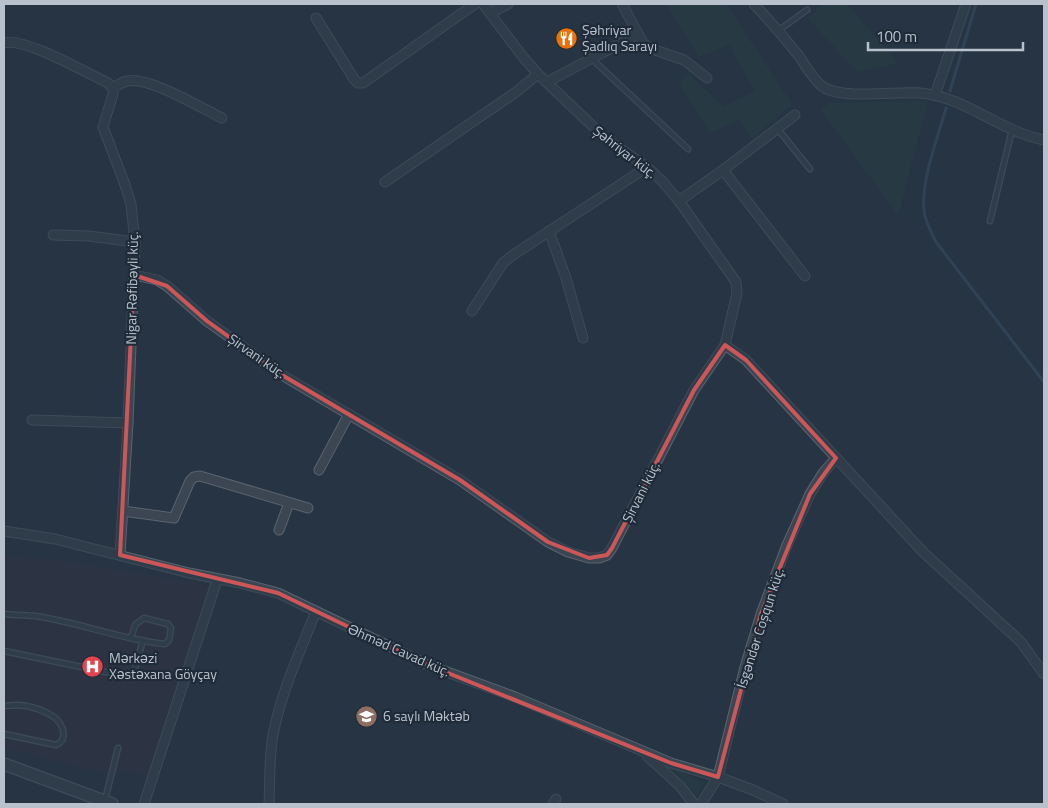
<svg xmlns="http://www.w3.org/2000/svg" width="1048" height="808" font-family="'Titillium Web',sans-serif">
	<rect width="100%" height="100%" fill="#263443"/>
	<polygon fill="#343343" points="4,556 59,560 209,585 147,776 109,768 106,774 4,748"/>
	<g fill="#284243">
		<polygon points="666,4 726,4 792,104 752,139 739,120 710,133 679,83 688,73 723,107 755,91 729,45 699,57"/>
		<polygon points="823,4 846,4 899,63 857,72 808,18"/>
		<polygon points="928,101 898,215 821,110 829,103"/>
		<polygon points="672,768 705,783 696,795"/>
	</g>
	<g fill="none" stroke-linecap="round" stroke-linejoin="round">
		<g stroke="#3c536b" stroke-width="3">
			<polyline points="950,91 976,4"/>
			<path d="M946,108C938,137 921,180 924,210C925,222 931,232 936,242L1044,382"/>
		</g>
		<defs>
			<g id="service">
				<polyline points="779,30 807,10"/>
				<polyline points="592,59 688,149"/>
				<polyline points="777,128 810,169"/>
				<polyline points="990,221 1012,130"/>
				<path d="M4,614C14,615 25,615 35,616C79,622 121,640 165,644L169,640L171,628L168,624L144,618L135,625L131,638"/>
				<polyline points="4,651 125,676 134,672 143,640"/>
				<path d="M4,706C13,705 22,704 31,707C40,709 54,715 59,722C65,730 66,741 56,745L4,734"/>
				<polyline points="105,800 118,748"/>
			</g>
			<g id="minor">
				<polyline points="483,4 523,57 538,74 605,138 647,167 662,181 679,201 736,282 737,293 725,345"/>
				<polyline points="622,4 643,43 649,48 684,60 707,78"/>
				<path d="M754,4C770,21 784,37 799,56C805,65 814,80 822,86C838,100 897,91 920,93C966,97 999,131 1044,140"/>
				<polyline points="490,13 508,4"/>
				<polyline points="316,18 354,79 358,83 363,83 475,4"/>
				<path d="M4,43C25,37 86,73 108,83L113,88V94L103,127L124,182L131,204L135,242L128,423L120,555"/>
				<polyline points="547,82 638,34"/>
				<path d="M113,88C117,86 122,82 127,81C149,76 201,108 222,118"/>
				<polyline points="935,95 966,4"/>
				<polyline points="723,170 805,276"/>
				<polyline points="385,182 516,92 538,74"/>
				<polyline points="679,201 723,170 795,115"/>
				<polyline points="549,231 566,278 583,338"/>
				<polyline points="53,235 89,236 135,242"/>
				<polyline points="134,275 157,280 167,286 207,321 282,375 460,480 548,542 568,552 589,558 599,558 607,555 612,548 694,390 725,345 746,360 923,552 1021,642 1044,674"/>
				<polyline points="472,311 503,263 513,255 647,167"/>
				<polyline points="32,420 128,423"/>
				<polyline points="319,470 349,414"/>
				<polyline points="123,511 174,518 190,481 194,477 200,476 308,508"/>
				<polyline points="279,530 289,503"/>
				<polyline points="4,531 55,539 189,573 240,583 278,593 428,665 515,697 671,763 718,777 753,790 783,804"/>
				<polyline points="647,756 680,786 694,804"/>
				<polyline points="144,804 217,580"/>
				<path d="M269,804C270,781 269,758 273,735C281,692 300,652 316,611"/>
				<polyline points="553,804 556,799"/>
				<polyline points="701,804 718,777 745,667 761,614 787,545 810,494 823,473 836,458"/>
			</g>
			<polyline id="tertiary" points="4,764 112,804"/>
		</defs>
		<use href="#service" stroke="#59646f" stroke-width="7"/>
		<use href="#minor" stroke="#59646f" stroke-width="11"/>
		<use href="#tertiary" stroke="#59646f" stroke-width="14"/>
		<use href="#service" stroke="#3b4652" stroke-width="4.5"/>
		<use href="#minor" stroke="#3b4652" stroke-width="9"/>
		<use href="#tertiary" stroke="#3b4652" stroke-width="11"/>
	</g>
	<path d="M0 0H1048V808H0ZM134,275L167,286L207,321L282,375L460,480L548,542L589,558L607,555L612,548L694,390L725,345L746,360L836,458L810,494L761,614L718,777L671,763L428,665L278,593L120,555Z" fill="#263443" fill-opacity=".55" fill-rule="evenodd"/>
	<path fill="none" stroke="#cd5659" stroke-width="4" stroke-linejoin="round" d="M134,275L167,286L207,321L282,375L460,480L548,542L589,558L607,555L612,548L694,390L725,345L746,360L836,458L810,494L761,614L718,777L671,763L428,665L278,593L120,555Z"/>
	<defs>
		<symbol id="restaurant-disc" viewBox="-11 -11 22 22"><circle r="9.5" fill="#e8710a" stroke="#1f2b38"/><path d="M-5-6h1v4h1v-4h1v4h1v-4h1v5L-1.5 .5V6h-2V.5L-5-1ZM5-6V6H3V1.5H1.5Q1.5-4 5-6Z" fill="#fff"/></symbol>
		<symbol id="hospital-disc" viewBox="-11 -11 22 22"><circle r="9.5" fill="#e0444e" stroke="#1f2b38"/><path d="M-5-5h3v3.5h4V-5h3V5h-3V1.5h-4V5h-3Z" fill="#fff"/></symbol>
		<symbol id="school-disc" viewBox="-11 -11 22 22"><circle r="9.5" fill="#8d6e63" stroke="#1f2b38"/><path d="M0-5L7-2L0 1L-7-2ZM-4 1L0 2.5L4 1V4Q0 6-4 4Z" fill="#fff"/></symbol>
	</defs>
	<g fill-rule="evenodd">
		<use href="#restaurant-disc" x="554" y="26" width="25" height="25"/>
		<use href="#hospital-disc" x="80" y="654" width="25" height="25"/>
		<use href="#school-disc" x="354" y="704" width="25" height="25"/>
	</g>
	<g text-anchor="middle" stroke-width="4.5" stroke-linejoin="round" paint-order="stroke">
		<g font-size="14" fill="#b8c1cc" stroke="#1f2b38" text-anchor="start">
			<text x="582" y="35">Şəhriyar<tspan x="582" dy="16">Şadlıq Sarayı</tspan></text>
			<text x="109" y="663">Mərkəzi<tspan x="109" dy="16">Xəstəxana Göyçay</tspan></text>
			<text x="383" y="721">6 saylı Məktəb</text>
		</g>
		<g font-size="14" fill="#b8c1cc" stroke="#1f2b38">
			<text transform="translate(625 152) rotate(38)" y="5">Şəhriyar küç.</text>
			<text transform="translate(132 288) rotate(-89)" y="5">Nigar Rəfibəyli küç.</text>
			<text transform="translate(257 356) rotate(35)" y="5">Şirvani küç.</text>
			<text transform="translate(641 492) rotate(-63)" y="5">Şirvani küç.</text>
			<text transform="translate(760 628) rotate(-72)" y="5">İsgəndər Coşqun küç.</text>
			<text transform="translate(399 650) rotate(24)" y="5">Əhməd Cavad küç.</text>
		</g>
	</g>
	<rect width="1048" height="808" fill="none" stroke="#b8c1cc" stroke-width="10"/>
	<path d="M868 42v8h155v-8" fill="none" stroke="#b8c1cc" stroke-width="2.5"/>
	<text x="876" y="42" font-size="15" fill="#b8c1cc" stroke="#1f2b38" stroke-width="4" paint-order="stroke">100 m</text>
</svg>
